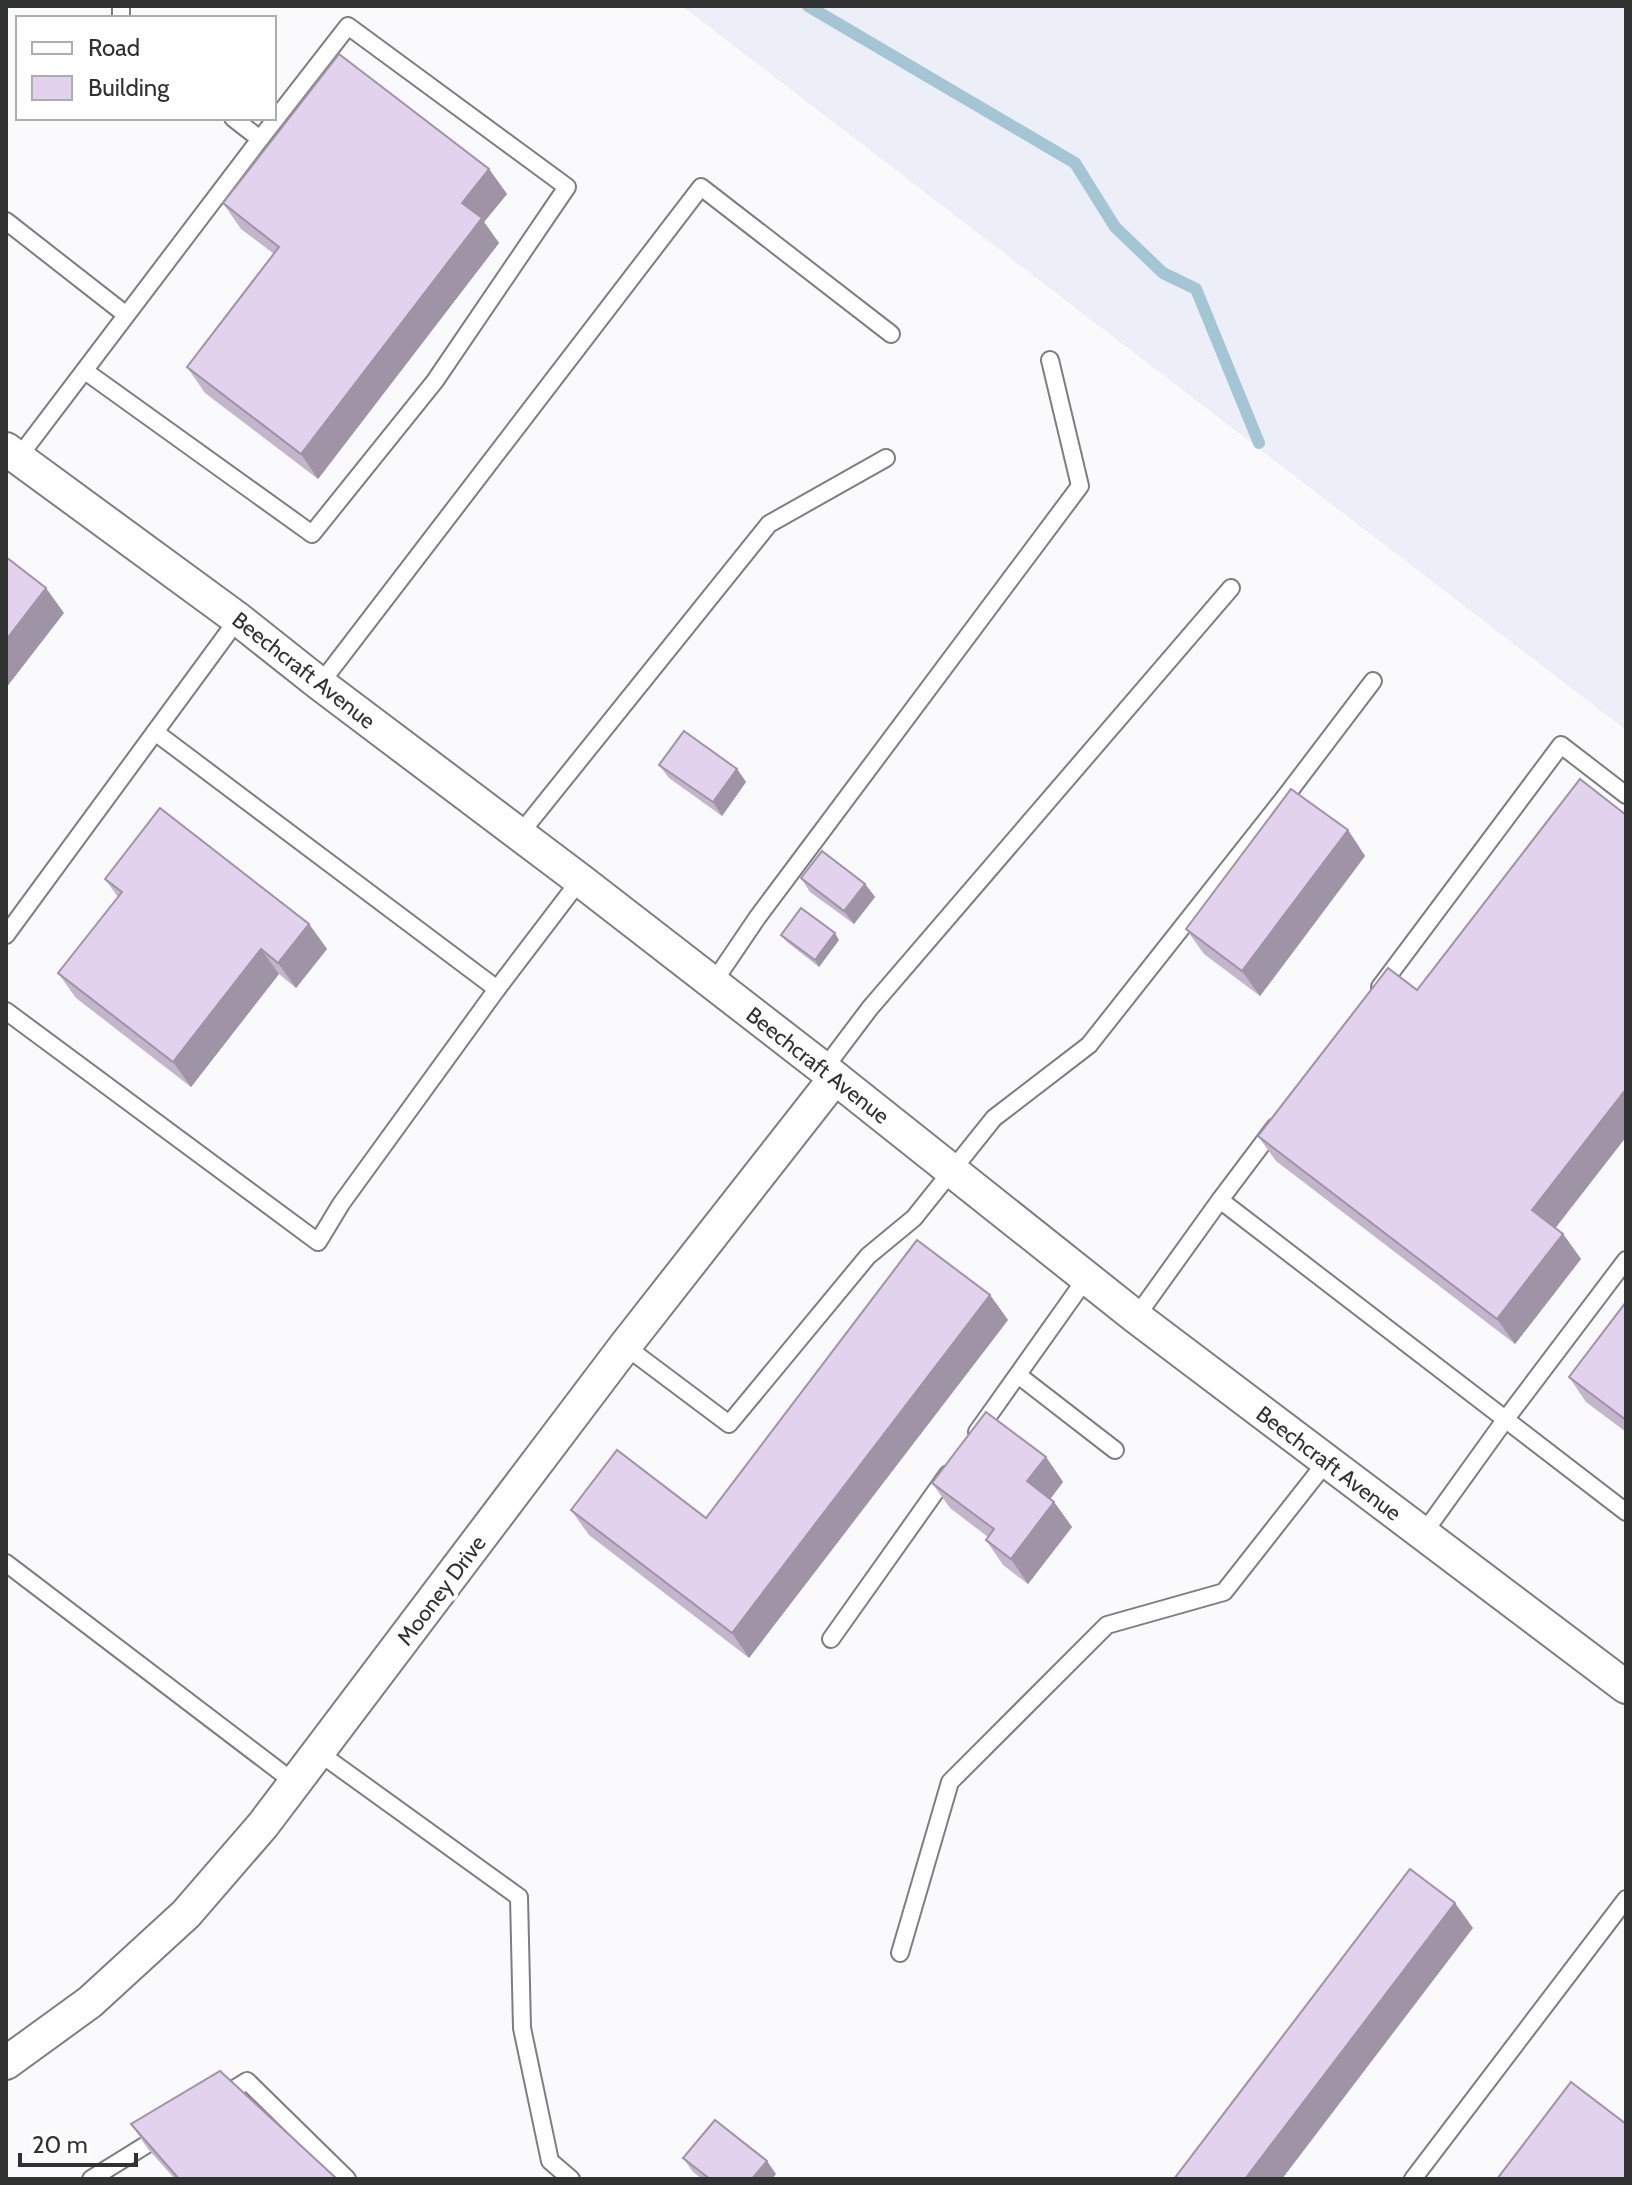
<svg xmlns="http://www.w3.org/2000/svg" width="1632" height="2185" font-family="Cabin,sans-serif">
	<rect width="100%" height="100%" fill="#fafafc"/>
	<polygon fill="#eceff8" points="682,6 1626,6 1626,730"/>
	<g fill="none" stroke-linecap="round" stroke-linejoin="round">
		<polyline stroke="#a4c5d4" stroke-width="12" points="808,6 1075,163 1115,227 1163,273 1196,289 1259,443"/>
		<defs>
			<g id="service">
				<polyline points="121,6 121,18"/>
				<polyline points="6,221 125,314"/>
				<polyline points="85,371 312,534 435,381 567,187 348,26 260,139"/>
				<polyline points="18,458 260,139 233,118"/>
				<polyline points="320,684 701,187 891,334"/>
				<polyline points="155,732 238,619"/>
				<polyline points="519,835 769,524 886,458"/>
				<polyline points="6,935 155,732 497,989"/>
				<polyline points="713,983 757,918 1080,486 1050,360"/>
				<polyline points="1380,987 1561,745 1626,795"/>
				<polyline points="6,1011 318,1242 341,1204 497,989 580,880"/>
				<polyline points="824,1069 870,1008 1231,588"/>
				<polyline points="1220,1200 1275,1127"/>
				<polyline points="1136,1317 1220,1200 1626,1512"/>
				<polyline points="625,1346 729,1424 868,1256 914,1218 994,1118 1089,1045 1285,797 1373,681"/>
				<polyline points="1018,1375 1115,1450"/>
				<polyline points="977,1432 1087,1277"/>
				<polyline points="1423,1534 1505,1420 1626,1260"/>
				<polyline points="6,1563 295,1783"/>
				<polyline points="831,1639 948,1474"/>
				<polyline points="318,1752 519,1897 522,2028 550,2161 571,2179"/>
				<polyline points="900,1953 950,1782 1107,1625 1224,1592 1327,1461"/>
				<polyline points="218,2099 247,2081 347,2179"/>
				<polyline points="91,2179 162,2135"/>
				<polyline points="1413,2179 1626,1899"/>
			</g>
			<g id="minor">
				<polyline points="6,449 238,619 320,684 580,880 824,1069 1136,1317 1626,1687"/>
				<polyline points="6,2063 90,2002 186,1914 263,1825 625,1346 835,1078"/>
			</g>
		</defs>
		<use href="#service" stroke="#7d7e7f" stroke-width="20"/>
		<use href="#minor" stroke="#7d7e7f" stroke-width="36"/>
		<use href="#service" stroke="#fff" stroke-width="16"/>
		<use href="#minor" stroke="#fff" stroke-width="32"/>
	</g>
	<g fill="#c3b5cc">
		<polygon points="489,169 507,194 484,222 499,243 318,479 205,393 187,367 274,254 241,229 223,203"/>
		<polygon points="659,765 737,769 746,782 722,816 669,778"/>
		<polygon points="1626,815 1626,1137 1555,1228 1563,1234 1581,1259 1515,1344 1276,1161 1258,1136 1417,990"/>
		<polygon points="1348,830 1365,856 1260,996 1204,954 1186,929"/>
		<polygon points="801,878 865,884 875,897 854,924 810,892"/>
		<polygon points="105,879 309,924 327,949 296,988 279,974 191,1087 76,998 58,973 118,897"/>
		<polygon points="781,935 839,940 819,967 786,941"/>
		<polygon points="990,1295 1008,1320 749,1658 589,1535 571,1510 706,1518"/>
		<polygon points="1626,1302 1626,1432 1586,1402 1569,1377"/>
		<polygon points="1046,1457 1063,1482 1050,1499 1054,1502 1072,1527 1028,1584 1003,1565 986,1540 988,1537 950,1508 932,1483"/>
		<polygon points="131,2124 337,2179 175,2179 148,2149"/>
		<polygon points="683,2158 776,2174 772,2179 702,2179 693,2172"/>
	</g>
	<g fill="#9f93a6">
		<polygon points="489,169 507,194 484,222 499,243 318,479 301,454 462,203"/>
		<polygon points="46,588 64,613 6,688 6,640"/>
		<polygon points="737,769 746,782 722,816 713,802"/>
		<polygon points="1348,830 1365,856 1260,996 1242,971"/>
		<polygon points="865,884 875,897 854,924 844,911"/>
		<polygon points="309,924 327,949 296,988 278,963"/>
		<polygon points="835,933 839,940 819,967 815,960"/>
		<polygon points="261,949 279,974 191,1087 173,1062"/>
		<polygon points="1626,1089 1626,1137 1550,1235 1532,1210"/>
		<polygon points="1563,1234 1581,1259 1515,1344 1497,1319"/>
		<polygon points="990,1295 1008,1320 749,1658 732,1633"/>
		<polygon points="1046,1457 1063,1482 1045,1506 1027,1481"/>
		<polygon points="1054,1502 1072,1527 1028,1584 1011,1559"/>
		<polygon points="1455,1903 1473,1928 1282,2179 1245,2179"/>
		<polygon points="767,2161 776,2174 772,2179 752,2179"/>
	</g>
	<g fill="#e3d2ed" stroke="#9f93a6" stroke-width="2">
		<polygon points="339,54 489,169 462,203 482,218 301,454 187,367 279,247 223,203"/>
		<polygon points="6,557 46,588 6,640"/>
		<polygon points="684,731 737,769 713,802 659,765"/>
		<polygon points="1580,779 1626,815 1626,1089 1532,1210 1563,1234 1497,1319 1258,1136 1388,968 1417,990"/>
		<polygon points="1291,789 1348,830 1242,971 1186,929"/>
		<polygon points="160,808 309,924 278,963 261,949 173,1062 58,973 122,892 105,879"/>
		<polygon points="822,851 865,884 844,911 801,878"/>
		<polygon points="801,908 835,933 815,960 781,935"/>
		<polygon points="917,1240 990,1295 732,1633 571,1510 617,1450 706,1518"/>
		<polygon points="1626,1302 1626,1420 1569,1377"/>
		<polygon points="986,1412 1046,1457 1027,1481 1054,1502 1011,1559 986,1540 994,1529 932,1483"/>
		<polygon points="1410,1869 1455,1903 1245,2179 1174,2179"/>
		<polygon points="220,2071 337,2179 179,2179 131,2124"/>
		<polygon points="1571,2082 1626,2124 1626,2179 1497,2179"/>
		<polygon points="715,2120 767,2161 752,2179 710,2179 683,2158"/>
	</g>
	<g text-anchor="middle" stroke-width="8" stroke-linejoin="round" paint-order="stroke">
		<g font-size="22" fill="#303131" stroke="#fff">
			<text transform="translate(304 670) rotate(38)" y="8">Beechcraft Avenue</text>
			<text transform="translate(818 1065) rotate(38)" y="8">Beechcraft Avenue</text>
			<text transform="translate(1329 1463) rotate(37)" y="8">Beechcraft Avenue</text>
			<text transform="translate(441 1590) rotate(-53)" y="8">Mooney Drive</text>
		</g>
	</g>
	<rect width="1632" height="2185" fill="none" stroke="#303131" stroke-width="16"/>
	<rect x="16" y="16" width="260" height="104" fill="#ffffff" stroke="#acadad" stroke-width="2"/>
	<rect x="32" y="42" width="40" height="12" fill="#ffffff" stroke="#acadad" stroke-width="2"/>
	<text x="88" y="56" font-size="24" fill="#303131">Road</text>
	<rect x="32" y="76" width="40" height="24" fill="#e3d2ed" stroke="#acadad" stroke-width="2"/>
	<text x="88" y="96" font-size="24" fill="#303131">Building</text>
	<path d="M20 2153v12h116v-12" fill="none" stroke="#303131" stroke-width="4"/>
	<text x="32" y="2153" font-size="24" fill="#303131" stroke="#ffffff" stroke-width="6" paint-order="stroke">20 m</text>
</svg>
